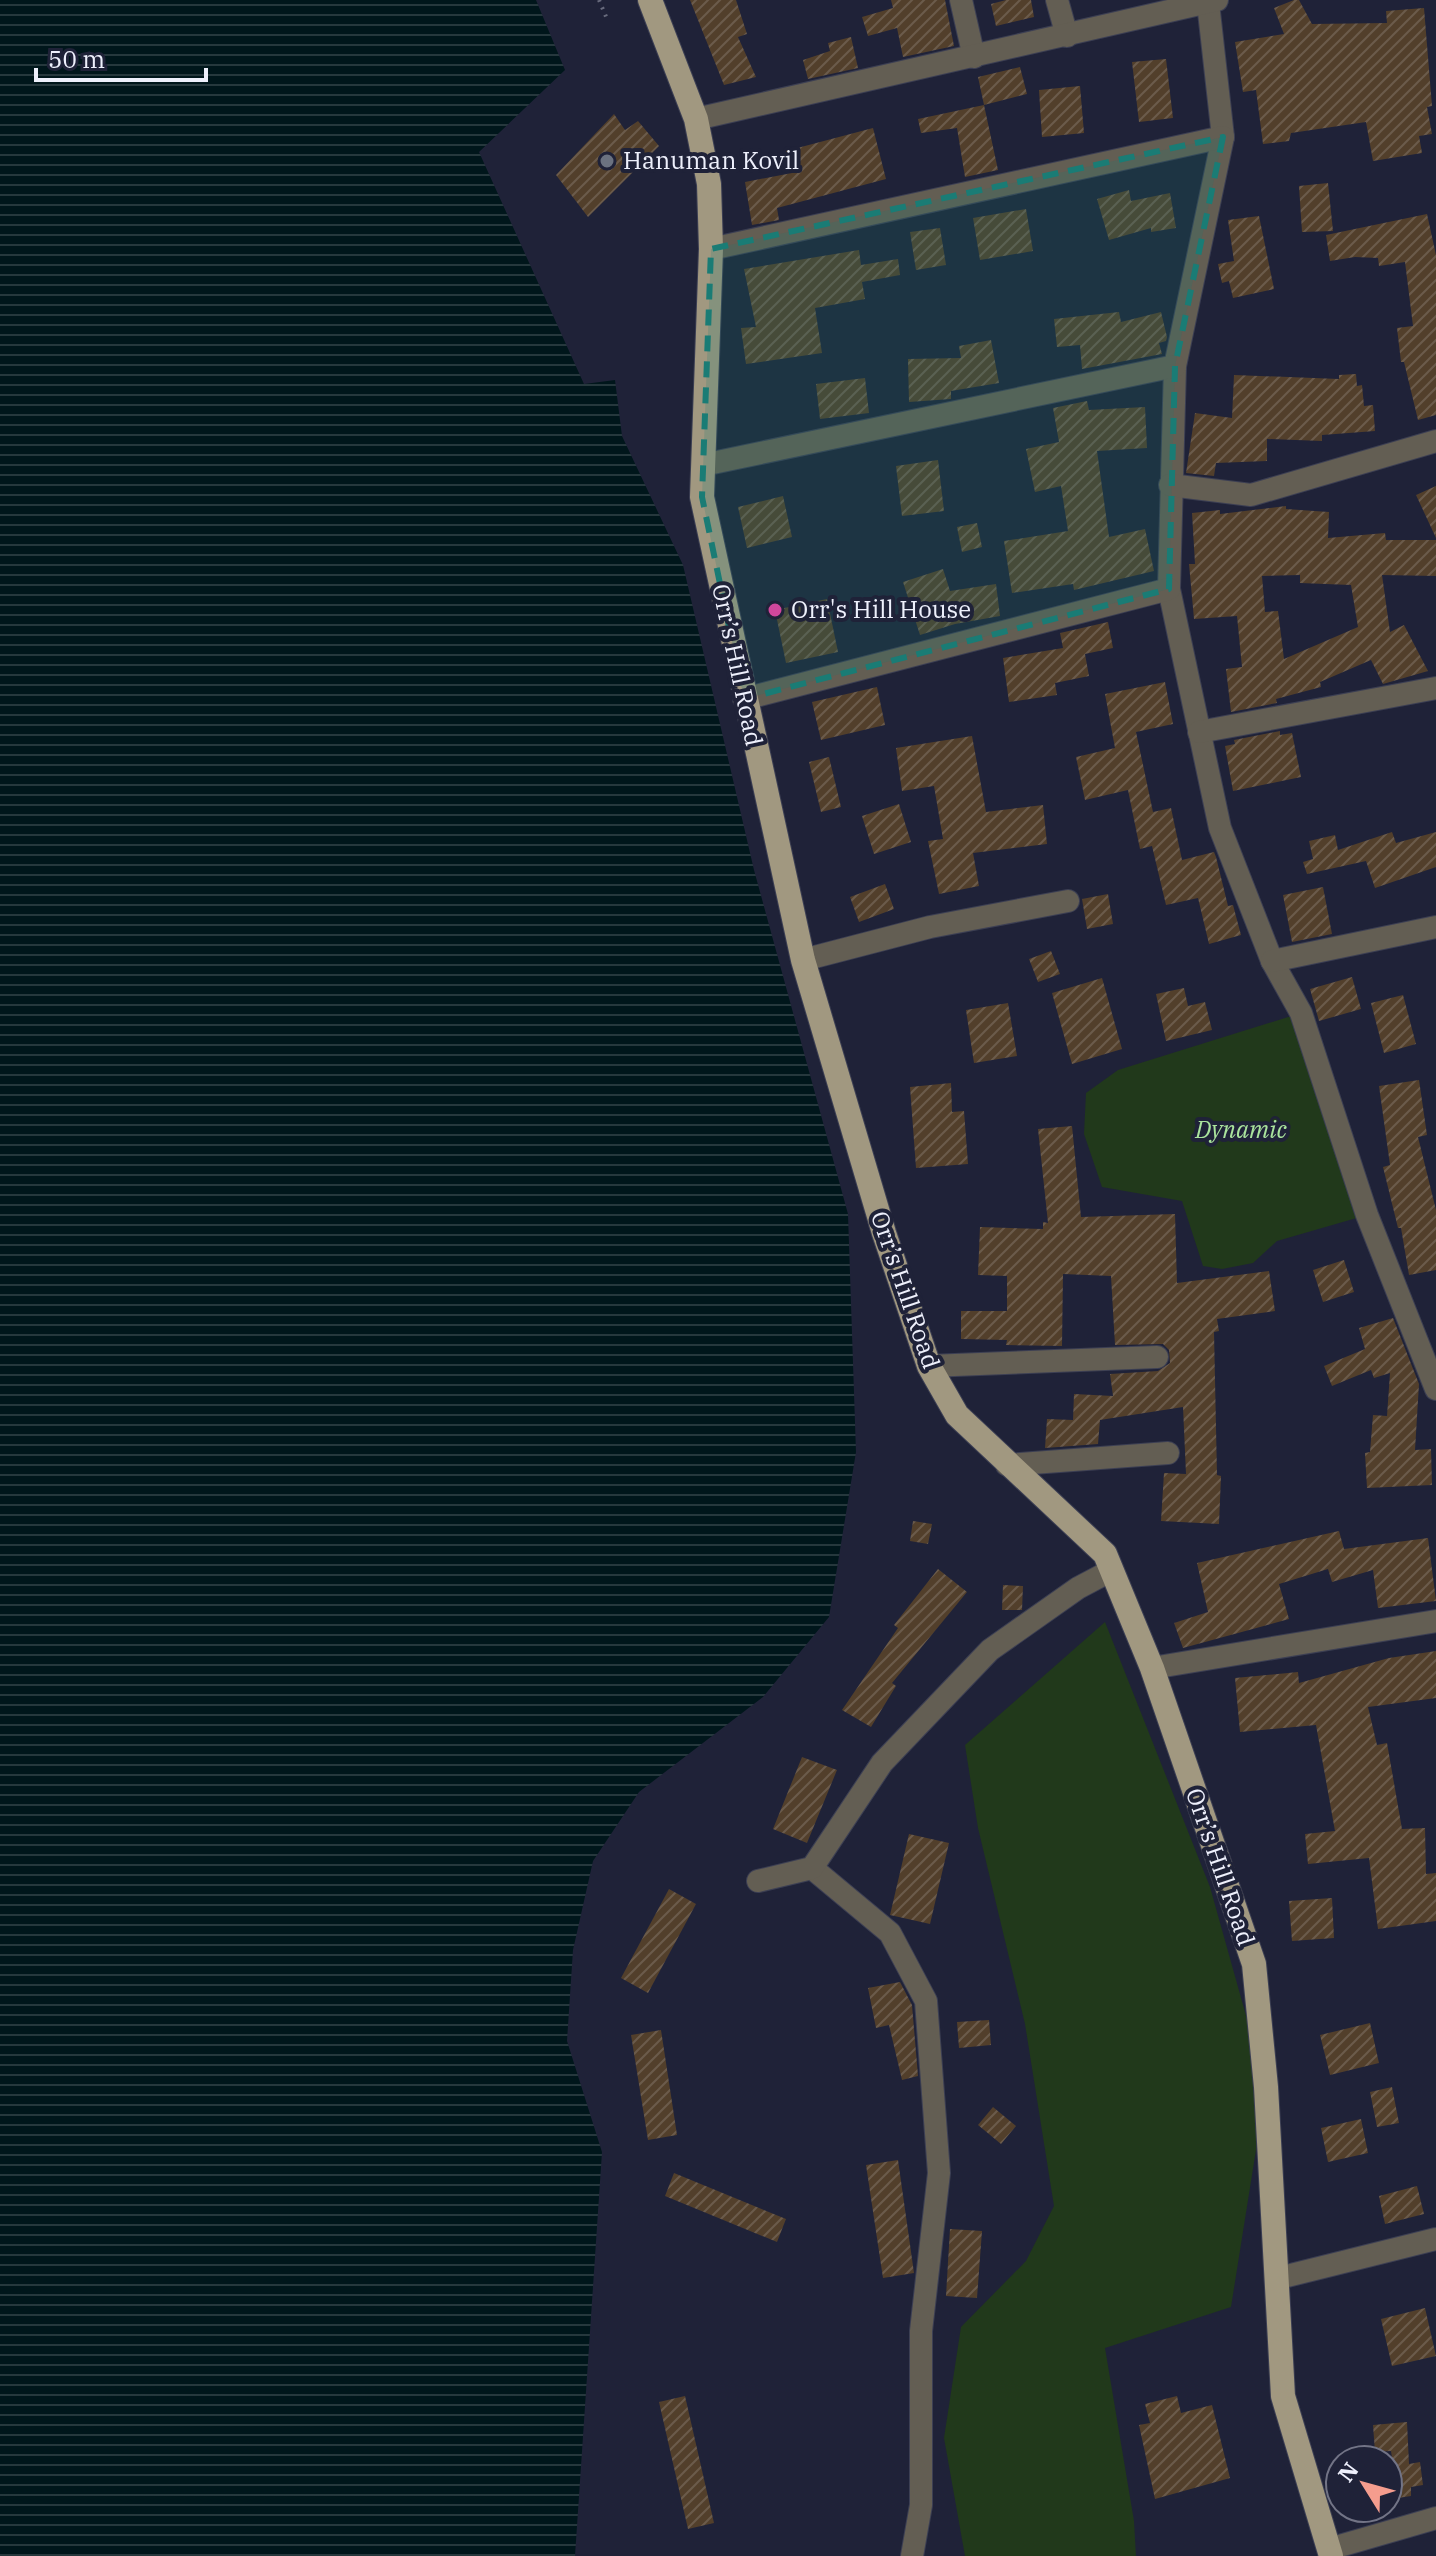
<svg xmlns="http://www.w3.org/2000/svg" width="1436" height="2556" font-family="'IBM Plex Serif',serif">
	<defs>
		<pattern id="water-rules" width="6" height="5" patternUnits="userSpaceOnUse" patternTransform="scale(2)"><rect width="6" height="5" fill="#00161b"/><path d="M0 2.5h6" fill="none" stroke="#26383d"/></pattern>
		<pattern id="building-hatch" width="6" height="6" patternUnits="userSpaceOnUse" patternTransform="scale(2)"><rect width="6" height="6" fill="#523f2b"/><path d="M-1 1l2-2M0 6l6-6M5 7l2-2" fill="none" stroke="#6b5b4b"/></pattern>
	</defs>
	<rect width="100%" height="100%" fill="#1f2238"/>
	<g fill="#21391b">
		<polygon points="1301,1013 1367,1215 1277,1241 1253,1263 1222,1269 1203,1266 1182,1201 1102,1187 1084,1134 1086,1093 1118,1070"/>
		<polygon points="1105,1622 1210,1887 1266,2087 1231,2307 1105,2348 1134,2521 1136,2556 965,2556 944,2438 961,2327 1026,2261 1054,2206 1025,2024 978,1828 965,1745"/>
	</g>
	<polygon fill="url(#water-rules)" points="0,0 536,0 565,70 479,152 584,384 615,380 622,436 683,565 754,870 848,1214 856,1452 829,1617 763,1697 639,1792 593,1861 573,1950 567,2041 602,2152 575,2556 0,2556"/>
	<g fill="url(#building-hatch)" fill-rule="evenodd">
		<polygon points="690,0 736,0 747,34 738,37 756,77 724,85"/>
		<polygon points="891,0 945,0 954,46 903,57 897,28 868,36 862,17 893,8"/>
		<polygon points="1006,0 1031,0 1034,17 996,26 991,4"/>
		<polygon points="1294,0 1299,0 1312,24 1387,23 1386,11 1424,8 1432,106 1427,107 1432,134 1419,136 1422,153 1373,161 1366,122 1291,133 1289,141 1263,144 1256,90 1243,92 1235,42 1284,34 1274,8"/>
		<polygon points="851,37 858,68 808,79 803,60 830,51 828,43"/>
		<polygon points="1166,59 1173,118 1139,122 1132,62"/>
		<polygon points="1020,67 1027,94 984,105 978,77"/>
		<polygon points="1080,86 1084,133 1042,137 1039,90"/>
		<polygon points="984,105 998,170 965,177 957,128 921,133 918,119"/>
		<polygon points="614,114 625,130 638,121 659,146 588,217 556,175"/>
		<polygon points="873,128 886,179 777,208 779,220 752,225 745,182 792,173 786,151"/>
		<polygon points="1328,183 1333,231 1302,232 1299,186"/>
		<polygon points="1129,190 1131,201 1170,193 1176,228 1151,232 1151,228 1109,240 1097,199"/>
		<polygon points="1026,209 1033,251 980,260 973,218"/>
		<polygon points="1427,214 1436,255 1436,415 1418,420 1404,362 1401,362 1397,328 1413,326 1405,262 1379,266 1378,258 1355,257 1330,261 1326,235"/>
		<polygon points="1259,216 1274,289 1233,298 1229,281 1222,283 1218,264 1234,261 1228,220"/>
		<polygon points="940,228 946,265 916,270 910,232"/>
		<polygon points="859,250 861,265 898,259 900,275 862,282 865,299 815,308 822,353 746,364 741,328 756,327 744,269"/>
		<polygon points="1119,312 1121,322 1161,312 1167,337 1166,341 1159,343 1162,354 1082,369 1080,345 1057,347 1054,319"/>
		<polygon points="991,340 999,383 951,391 951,399 909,402 908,359 961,358 959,346"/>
		<polygon points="1356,374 1357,386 1362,385 1364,406 1373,405 1375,431 1322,435 1322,441 1267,439 1267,461 1216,463 1214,476 1186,473 1195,413 1232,418 1234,375 1339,379 1339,375"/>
		<polygon points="865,378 869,413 820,419 816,384"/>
		<polygon points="1087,401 1089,410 1145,407 1147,448 1097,451 1109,537 1145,529 1154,571 1074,590 1073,584 1012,593 1004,541 1068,531 1061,486 1035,492 1026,449 1059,442 1053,408"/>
		<polygon points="938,460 944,511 902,516 896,466"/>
		<polygon points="1436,486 1436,538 1416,495"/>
		<polygon points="783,496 792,537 747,548 738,507"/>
		<path d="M1286,506V509L1329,512L1328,538L1385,533L1386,540H1436V576L1382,575L1390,632L1404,625L1428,671L1383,684L1371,660L1320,682L1321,687L1276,699L1277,703L1231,712L1226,669L1242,667L1237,616L1194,619L1189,564H1195L1192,513L1220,510V514ZM1300,575V583L1351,585L1358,627L1284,659L1278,611L1265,612L1262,576Z"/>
		<polygon points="977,523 982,547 962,552 957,527"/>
		<polygon points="943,569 950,591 996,584 1000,616 955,624 920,635 903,582"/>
		<polygon points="827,599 838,652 786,663 775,610"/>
		<polygon points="1108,622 1113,648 1085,654 1089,676 1055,683 1057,695 1009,702 1003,658 1063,648 1060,633"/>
		<polygon points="1165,682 1173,724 1136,732 1153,812 1171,808 1182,860 1214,852 1216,857 1228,906 1233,905 1241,935 1209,944 1198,898 1166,905 1152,846 1140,849 1128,790 1085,800 1076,757 1115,748 1105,694"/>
		<polygon points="877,687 885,725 821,740 812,702"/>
		<polygon points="1280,731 1280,735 1292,733 1301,777 1233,791 1225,746 1235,744 1234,740"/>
		<polygon points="972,736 986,812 1043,805 1047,844 973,853 979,886 939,894 928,841 943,839 934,786 902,791 896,748"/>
		<polygon points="829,757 841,807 821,812 809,762"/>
		<polygon points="899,804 911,842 874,854 862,816"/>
		<polygon points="1392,832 1396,843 1436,832 1436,867 1375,888 1366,861 1307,874 1303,862 1313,859 1309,841 1335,835 1338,850"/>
		<polygon points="885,884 894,909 859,922 850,897"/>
		<polygon points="1323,887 1332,934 1292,942 1283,895"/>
		<polygon points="1108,894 1113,924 1087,929 1082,899"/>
		<polygon points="1051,951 1060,974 1038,982 1029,959"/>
		<polygon points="1352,977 1361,1009 1319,1021 1310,989"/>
		<polygon points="1102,978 1122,1049 1072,1064 1052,993"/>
		<polygon points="1184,988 1188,1006 1205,1002 1212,1030 1166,1041 1156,994"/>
		<polygon points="1403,995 1416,1044 1384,1053 1371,1003"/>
		<polygon points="1008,1003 1017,1056 974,1063 966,1010"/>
		<polygon points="1419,1080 1427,1135 1418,1137 1436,1210 1436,1270 1409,1275 1401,1228 1398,1228 1383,1167 1390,1165 1379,1086"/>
		<polygon points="951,1083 952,1112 964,1111 968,1164 916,1168 910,1087"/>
		<polygon points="1072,1126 1081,1217 1175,1214 1177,1283 1269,1271 1275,1311 1217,1319 1219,1331 1214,1332 1217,1475 1221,1476 1219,1524 1161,1521 1164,1473 1186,1474 1183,1407 1100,1420 1098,1444 1045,1448 1047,1419 1073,1420 1074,1394 1113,1396 1110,1374 1158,1371 1170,1363 1169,1350 1163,1344 1115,1345 1111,1276 1063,1274 1062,1346 1006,1345 1007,1340 961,1339 961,1311 1007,1311 1007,1276 978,1275 980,1227 1043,1229 1043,1222 1048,1223 1038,1129"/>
		<polygon points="1344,1260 1354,1292 1323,1302 1313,1270"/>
		<polygon points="1393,1318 1419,1384 1415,1450 1431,1449 1432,1485 1367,1488 1365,1453 1370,1452 1373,1415 1387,1416 1390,1373 1374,1378 1371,1370 1332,1386 1324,1366 1365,1349 1359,1328"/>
		<polygon points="913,1521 932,1524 928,1544 910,1541"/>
		<polygon points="1339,1531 1344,1549 1428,1538 1436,1601 1378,1608 1373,1570 1332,1582 1328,1569 1279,1584 1289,1619 1183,1648 1174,1623 1208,1612 1197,1563"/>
		<polygon points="938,1569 967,1592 892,1683 896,1686 871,1727 842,1710 898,1628 894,1625"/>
		<polygon points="1003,1585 1023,1586 1022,1610 1002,1610"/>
		<polygon points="1436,1651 1436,1698 1368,1707 1377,1745 1387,1743 1402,1829 1425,1828 1426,1874 1436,1873 1436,1921 1378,1929 1369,1858 1308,1864 1305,1834 1335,1831 1316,1725 1240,1732 1235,1678 1298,1672 1299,1683 1389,1658"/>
		<polygon points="802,1757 837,1770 807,1843 773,1829"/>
		<polygon points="909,1834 949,1843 930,1924 890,1915"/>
		<polygon points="669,1889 696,1904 648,1993 621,1978"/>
		<polygon points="1332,1898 1334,1938 1292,1941 1289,1901"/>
		<polygon points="900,1982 912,2005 918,2076 902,2080 889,2025 876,2028 868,1988"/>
		<polygon points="989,2020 991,2045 959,2048 957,2022"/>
		<polygon points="1370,2023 1379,2063 1330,2075 1320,2035"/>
		<polygon points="661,2030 677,2135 648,2140 631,2035"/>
		<polygon points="1392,2087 1399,2123 1377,2127 1370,2092"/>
		<polygon points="993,2107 1016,2126 1001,2144 978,2125"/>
		<polygon points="1361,2119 1368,2153 1328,2162 1321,2128"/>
		<polygon points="898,2160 914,2273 883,2278 866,2165"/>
		<polygon points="674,2173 786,2219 777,2242 665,2196"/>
		<polygon points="1417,2186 1424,2214 1385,2224 1379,2196"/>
		<polygon points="950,2229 982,2231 977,2298 946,2296"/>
		<polygon points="1425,2308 1436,2356 1392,2366 1381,2319"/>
		<polygon points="685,2396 714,2523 688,2529 659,2402"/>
		<polygon points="1177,2396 1181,2413 1212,2405 1230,2478 1155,2499 1139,2425 1150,2423 1145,2404"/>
		<polygon points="1407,2422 1409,2464 1420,2462 1423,2485 1411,2487 1411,2496 1398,2498 1391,2451 1375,2452 1373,2425"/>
	</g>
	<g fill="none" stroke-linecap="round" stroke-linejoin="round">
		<defs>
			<g id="minor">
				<polyline points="961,0 974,57"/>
				<polyline points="1057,0 1067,36"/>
				<polyline points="1208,3 1223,137 1175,366 1169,589 1220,828 1272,961 1301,1013 1367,1215 1436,1389"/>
				<polyline points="696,119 1217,0"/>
				<polyline points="711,249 1223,137"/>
				<polyline points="703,465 1175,366"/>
				<polyline points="1170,485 1251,495 1436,441"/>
				<polyline points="744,699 1169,589"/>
				<polyline points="1199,732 1436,688"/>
				<polyline points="803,960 930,927 1068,901"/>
				<polyline points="1272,961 1436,927"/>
				<polyline points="929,1366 1157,1357"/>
				<polyline points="1007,1465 1168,1453"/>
				<polyline points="1152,1668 1436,1621"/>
				<polyline points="812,1868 890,1933 926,2001 939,2173 921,2331 921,2505 912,2556"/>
				<polyline points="758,1881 812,1868 882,1763 990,1650 1078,1588 1112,1570"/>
				<polyline points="1279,2278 1436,2239"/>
				<polyline points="1329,2549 1436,2518"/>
			</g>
			<polyline id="major" points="650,0 696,119 709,184 711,249 702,497 803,960 884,1233 929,1366 957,1415 1105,1554 1152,1668 1254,1964 1266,2087 1283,2396 1331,2556"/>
		</defs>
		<use href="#minor" stroke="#3c3f53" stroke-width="24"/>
		<use href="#major" stroke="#3c3f53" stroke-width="26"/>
		<polyline stroke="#686b7d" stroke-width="4" stroke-dasharray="2 6" stroke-linecap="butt" points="599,0 607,19"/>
		<use href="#minor" stroke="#635e53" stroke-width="22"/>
		<use href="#major" stroke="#a19880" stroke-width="24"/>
	</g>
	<path fill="#1a7c75" fill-opacity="0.2" stroke="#1a7c75" stroke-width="6" stroke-dasharray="16 10" stroke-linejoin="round" d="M1223,137L1175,366L1169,589L744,699L702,497L711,249Z"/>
	<circle fill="#6b7280" stroke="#1f2238" stroke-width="3" cx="607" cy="161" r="8"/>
	<circle fill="#d1479c" stroke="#1f2238" stroke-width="3" cx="775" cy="610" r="8"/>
	<g text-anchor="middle" stroke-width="8" stroke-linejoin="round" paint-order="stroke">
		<g font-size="24" fill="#eef0fc" stroke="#1f2238" text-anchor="start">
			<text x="623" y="169">Hanuman Kovil</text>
			<text x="791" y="618">Orr's Hill House</text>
		</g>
		<g font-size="24" fill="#eef0fc" stroke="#1f2238">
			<text transform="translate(737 665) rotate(78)" y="8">Orr’s Hill Road</text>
			<text transform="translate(905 1290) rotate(71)" y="8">Orr’s Hill Road</text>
			<text transform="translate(1220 1867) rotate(71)" y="8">Orr’s Hill Road</text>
		</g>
		<g font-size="24" font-style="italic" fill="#aae49d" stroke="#1f2238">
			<text x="1241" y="1138">Dynamic</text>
		</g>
	</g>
	<g transform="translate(1364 2484) rotate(307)"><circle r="38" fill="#1f2238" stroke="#727486" stroke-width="2"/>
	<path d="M0-6L14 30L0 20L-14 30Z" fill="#f59d8e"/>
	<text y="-12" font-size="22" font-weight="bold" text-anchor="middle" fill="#eef0fc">N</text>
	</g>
	<path d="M36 68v12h170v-12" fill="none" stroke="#eef0fc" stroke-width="4"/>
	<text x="48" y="68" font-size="24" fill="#eef0fc" stroke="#1f2238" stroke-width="6" paint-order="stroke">50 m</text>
</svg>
